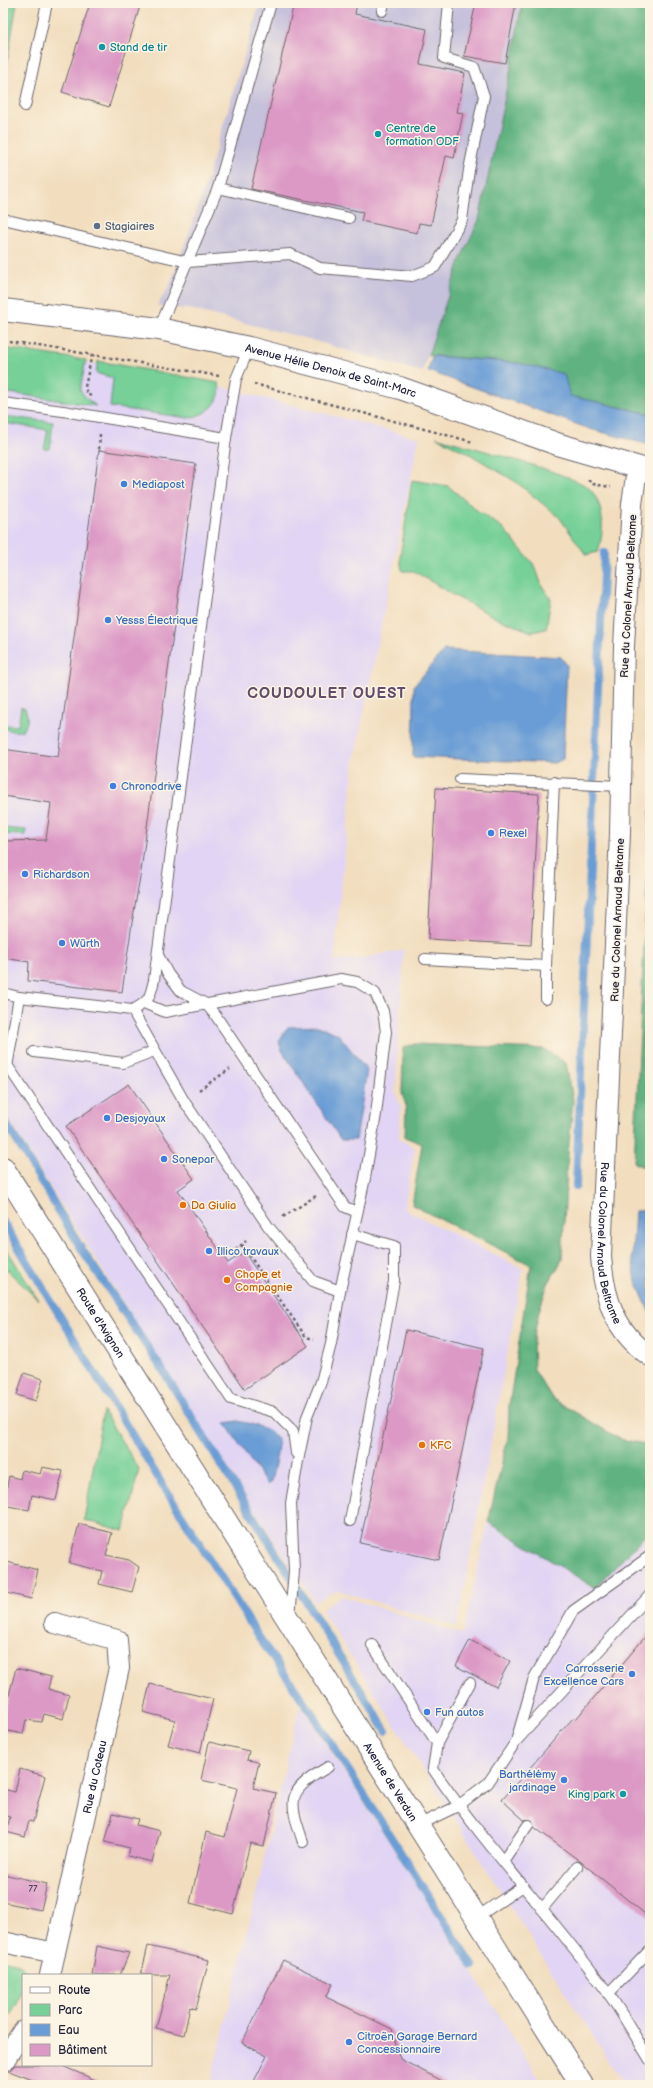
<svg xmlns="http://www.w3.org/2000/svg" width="653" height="2088" font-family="'Balsamiq Sans',sans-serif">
	<rect width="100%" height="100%" fill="#fcf5e5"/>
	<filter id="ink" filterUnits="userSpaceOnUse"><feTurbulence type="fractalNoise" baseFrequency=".025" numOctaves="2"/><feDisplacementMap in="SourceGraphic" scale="8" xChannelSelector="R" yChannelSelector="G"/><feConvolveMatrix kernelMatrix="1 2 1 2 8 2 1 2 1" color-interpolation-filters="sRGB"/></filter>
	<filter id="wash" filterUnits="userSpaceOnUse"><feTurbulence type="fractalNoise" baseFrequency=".012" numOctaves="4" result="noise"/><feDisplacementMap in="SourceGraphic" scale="16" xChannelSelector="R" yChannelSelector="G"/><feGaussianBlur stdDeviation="0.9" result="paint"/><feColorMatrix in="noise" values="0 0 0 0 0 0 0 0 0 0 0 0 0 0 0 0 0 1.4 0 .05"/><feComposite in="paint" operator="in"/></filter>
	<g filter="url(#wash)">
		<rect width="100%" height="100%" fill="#f2debf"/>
		<g fill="#e1d4f4">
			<polygon points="3,351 118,367 195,380 419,438 354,762 334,961 363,958 404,950 395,1092 401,1107 399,1139 415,1148 404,1209 523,1269 457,1627 337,1590 315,1602 274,1540 63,1207 3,1109"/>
			<polygon points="488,1522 595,1587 650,1531 650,2085 624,2085 321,1609 341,1596 463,1634"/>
			<polygon points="300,1704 476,1978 543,2085 210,2085 251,1916"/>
		</g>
		<polygon fill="#c5c0db" points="260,3 522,3 510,73 479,220 461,258 422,372 308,339 193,310 157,306 170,285 201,199"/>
		<g fill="#76d097" stroke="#4c7969">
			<polygon points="3,3 17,3 3,86"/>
			<polygon points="3,348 86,360 80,390 86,398 96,406 3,392"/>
			<path d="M98,361L219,383C223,403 207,415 188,418L110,407L113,378L96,373Z"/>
			<polygon points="3,416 53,422 50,449 44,449 48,430 3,423"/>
			<path d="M436,437C462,445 579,475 591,490C605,507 604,532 598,552L586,555L559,517L516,482L468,453Z"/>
			<polygon points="412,480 448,486 479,512 503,528 535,566 542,586 551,599 546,629 532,632 498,619 451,594 414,571 402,571 400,557"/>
			<path d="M21,707L25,709C29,718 28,723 22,731H12L3,728V725L18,726Z"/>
			<polygon points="3,828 26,830 25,835 3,834"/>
			<polygon points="3,1243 38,1300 3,1266"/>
			<polygon points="103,1411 139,1469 124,1531 84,1520"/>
			<path d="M3,1960L21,1965L28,1973L27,1975H23C23,1997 16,2008 3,2025Z"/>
		</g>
		<g fill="#60b280" stroke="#416a5e">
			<polygon points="522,3 650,3 650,414 569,396 518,363 428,355 461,258 479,220 510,73"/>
			<polygon points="650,811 650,1170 634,1163"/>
			<polygon points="414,1044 544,1049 566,1063 573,1100 567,1167 562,1260 548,1284 539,1311 533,1341 534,1370 553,1399 620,1439 650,1445 650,1531 595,1588 488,1522 508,1437 509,1406 531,1265 412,1205 422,1144 405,1137 406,1106 402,1093 403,1048"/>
		</g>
		<g fill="#6a9dd5" stroke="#466088">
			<polygon points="432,356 518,363 564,374 570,396 650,414 650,445 590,429 428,371"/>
			<polygon points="444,650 561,657 567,665 563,759 555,763 413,757 414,686"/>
			<polygon points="318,1026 338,1034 367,1070 356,1140 341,1140 281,1049 279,1041 288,1027"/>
			<polygon points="650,1210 650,1314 636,1281 632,1258 635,1211"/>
			<path d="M238,1421C288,1432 280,1438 271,1482L267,1485L225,1423Z"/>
		</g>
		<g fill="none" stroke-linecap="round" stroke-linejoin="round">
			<g stroke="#6a9dd5" stroke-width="8">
				<polyline points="3,1118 81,1248 162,1369 386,1731"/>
				<polyline points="576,1186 604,553"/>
				<polyline points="3,1222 162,1484 262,1642 310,1710 473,1966"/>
			</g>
		</g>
		<g id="blocks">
			<g fill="#dc99c6">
				<polygon points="90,3 141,3 109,107 62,92"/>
				<polygon points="294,3 357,3 355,14 427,29 420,64 465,73 457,112 463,113 454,158 446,156 431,225 419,223 417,233 361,221 363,212 251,189"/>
				<polygon points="476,3 516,3 505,63 464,56"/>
				<polygon points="99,450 196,464 141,871 132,923 122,992 28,981 29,962 3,958 3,841 46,840 51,803 3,796 3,749 58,757"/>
				<polygon points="436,788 539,794 531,945 428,939"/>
				<polygon points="129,1084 194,1179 178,1190 228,1263 244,1252 308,1346 245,1389 66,1126"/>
				<polygon points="406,1330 484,1348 439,1560 360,1543"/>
				<polygon points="24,1373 43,1379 36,1401 17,1395"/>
				<polygon points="42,1467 63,1471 56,1500 32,1495 29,1510 3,1505 9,1476 20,1479 22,1470 40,1474"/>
				<polygon points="79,1524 112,1533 106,1555 129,1560 139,1567 132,1592 99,1584 102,1571 69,1563"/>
				<polygon points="7,1562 38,1570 31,1599 3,1592 3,1566 6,1567"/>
				<polygon points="650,1631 650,1918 581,1862 534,1827 532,1820 524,1820 502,1800 573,1718 576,1719"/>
				<polygon points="470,1640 510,1661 496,1687 456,1666"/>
				<polygon points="16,1668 51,1677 48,1689 69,1695 63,1719 44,1714 42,1722 26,1720 23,1734 3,1730 3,1718"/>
				<polygon points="150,1684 213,1699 200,1753 168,1745 175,1720 143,1712"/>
				<polygon points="209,1742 249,1751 247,1760 259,1762 253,1788 276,1793 264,1846 250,1843 233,1914 190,1903 206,1832 225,1837 237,1788 201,1780"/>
				<polygon points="20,1769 45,1776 33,1822 29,1821 25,1837 6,1832 10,1817 3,1815 3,1789 15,1792"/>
				<polygon points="113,1813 138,1819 136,1825 160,1831 152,1862 128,1856 130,1848 105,1842"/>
				<polygon points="3,1874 47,1884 41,1910 3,1902"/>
				<polygon points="97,1946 129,1953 120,1975 92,1975"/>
				<polygon points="148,1946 209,1960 196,2009 190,2007 184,2035 156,2028 170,1975 141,1975"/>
				<polygon points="283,1960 333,1984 326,1997 392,2029 400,2059 450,2085 252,2085 267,2056 242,2043"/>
				<polygon points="15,2065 60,2065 107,2085 46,2085 9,2071"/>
			</g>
		</g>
	</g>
	<g filter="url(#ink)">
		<use href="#blocks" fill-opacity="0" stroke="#6b6469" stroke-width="1"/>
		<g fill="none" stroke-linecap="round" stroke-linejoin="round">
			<defs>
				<g id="service">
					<polyline points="382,11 384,3"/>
					<polyline points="25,106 47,3"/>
					<polyline points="218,188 271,3"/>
					<polyline points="3,219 188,262 290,254 320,268 412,276 435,267 462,220 469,170 484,96 474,67 444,58 449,3"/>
					<polyline points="159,329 218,188 349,218"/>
					<path d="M3,403L63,411L226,438L154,980C150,998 149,1002 132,1010L19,997L3,993"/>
					<polyline points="226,438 236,379 249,348"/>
					<polyline points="460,779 621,786"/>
					<polyline points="158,955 168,974 181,991 206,1004 216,1016 345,1207 357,1212"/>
					<polyline points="425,959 546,966 554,782"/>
					<polyline points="546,966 546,999"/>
					<polyline points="146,1004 165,1012 341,979 357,982 375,993 383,1011 386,1032 376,1114 365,1178 340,1291 331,1344 321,1382 307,1417 298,1461 291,1503 294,1571 290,1617"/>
					<polyline points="132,1010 184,1101 268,1226 313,1281 340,1291"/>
					<polyline points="34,1052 123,1063 154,1051"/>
					<polyline points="3,1059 231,1399 274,1412 293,1431 296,1453"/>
					<polyline points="7,1067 19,997"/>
					<polyline points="350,1521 394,1281 394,1246 352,1234"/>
					<path d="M372,1645L437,1743L433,1769C486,1847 552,1916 608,1993C623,2014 636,2038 650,2060"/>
					<polyline points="517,1738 534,1678 573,1611 650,1556"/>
					<polyline points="437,1743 470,1683"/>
					<polyline points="418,1825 458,1806 488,1783 517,1740 650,1595"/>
					<path d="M303,1842C288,1798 287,1791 328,1767"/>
					<polyline points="503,1861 528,1825"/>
					<polyline points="542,1909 577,1867"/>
					<polyline points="477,1917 523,1886"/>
					<polyline points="608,1994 650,1950"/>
				</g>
				<g id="minor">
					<path id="s1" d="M637,469L632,504L624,646L620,833L601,1256C604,1297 614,1331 650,1356"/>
					<polyline points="3,1942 55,1953"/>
					<path id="s2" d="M50,1975L119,1668L117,1640L55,1623"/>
					<polyline points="3,2062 23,2031"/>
				</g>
				<g id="tertiary">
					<path id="s3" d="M3,310L159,329L249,348L400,388L560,445L650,471"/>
				</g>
				<g id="primary">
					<path id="s4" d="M3,1168L582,2085"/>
				</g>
			</defs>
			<use href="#service" stroke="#6b6469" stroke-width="12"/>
			<use href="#minor" stroke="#6b6469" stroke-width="22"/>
			<use href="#tertiary" stroke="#6b6469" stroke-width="24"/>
			<use href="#primary" stroke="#6b6469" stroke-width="24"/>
			<g stroke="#6b6469" stroke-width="2.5" stroke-dasharray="3 3" stroke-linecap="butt">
				<polyline points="3,340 219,376"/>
				<polyline points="254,384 473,442"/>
				<polyline points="91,396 87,394 85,387 92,354"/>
				<polyline points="99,449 100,434"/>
				<polyline points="588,480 593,484 611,487"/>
				<polyline points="199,1090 230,1069"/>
				<polyline points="283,1217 316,1196"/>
				<polyline points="242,1245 306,1337 314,1339"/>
				<polyline points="231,1254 246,1241"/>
			</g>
			<use href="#service" stroke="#fff" stroke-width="10"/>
			<use href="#minor" stroke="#fff" stroke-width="20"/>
			<use href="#tertiary" stroke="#fff" stroke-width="22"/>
			<use href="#primary" stroke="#fff" stroke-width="22"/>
		</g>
	</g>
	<g fill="#0f9aa8" stroke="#fcf5e5" stroke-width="1.5">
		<circle cx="102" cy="47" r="4"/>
		<circle cx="378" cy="134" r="4"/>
		<circle cx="623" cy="1794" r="4"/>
	</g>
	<circle fill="#5c6f8a" stroke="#fcf5e5" stroke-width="1.5" cx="97" cy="226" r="4"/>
	<g fill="#3f7fe0" stroke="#fcf5e5" stroke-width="1.5">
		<circle cx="124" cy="484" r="4"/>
		<circle cx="108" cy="620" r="4"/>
		<circle cx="113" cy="786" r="4"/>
		<circle cx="491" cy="833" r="4"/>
		<circle cx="25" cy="874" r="4"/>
		<circle cx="62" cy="943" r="4"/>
		<circle cx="107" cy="1118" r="4"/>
		<circle cx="164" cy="1159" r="4"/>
		<circle cx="209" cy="1251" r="4"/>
		<circle cx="632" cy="1674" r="4"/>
		<circle cx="427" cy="1712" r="4"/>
		<circle cx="564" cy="1780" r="4"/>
		<circle cx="349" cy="2042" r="4"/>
	</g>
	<g fill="#e8710a" stroke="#fcf5e5" stroke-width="1.5">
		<circle cx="183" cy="1205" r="4"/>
		<circle cx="227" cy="1280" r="4"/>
		<circle cx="422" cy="1445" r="4"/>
	</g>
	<g text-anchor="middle" stroke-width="3" stroke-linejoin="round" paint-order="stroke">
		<g font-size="9" fill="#50405e">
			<text x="33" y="1892">77</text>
		</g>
		<g font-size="11" fill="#0d838f" stroke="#fcf5e5" text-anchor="start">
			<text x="110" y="51">Stand de tir</text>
			<text x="386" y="132">Centre de<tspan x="386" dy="13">formation ODF</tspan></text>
			<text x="615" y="1798" text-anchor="end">King park</text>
		</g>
		<g font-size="11" fill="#4e5e75" stroke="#fcf5e5" text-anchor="start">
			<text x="105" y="230">Stagiaires</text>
		</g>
		<g font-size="11" fill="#22223b" stroke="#fcf5e5">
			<text dy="4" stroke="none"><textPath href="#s3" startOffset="334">Avenue Hélie Denoix de Saint-Marc</textPath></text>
			<text transform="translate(628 596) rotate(-87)" y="4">Rue du Colonel Arnaud Beltrame</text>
			<text transform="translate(617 920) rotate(-88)" y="4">Rue du Colonel Arnaud Beltrame</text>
			<text dy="4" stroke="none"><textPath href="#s1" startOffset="776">Rue du Colonel Arnaud Beltrame</textPath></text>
			<text dy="4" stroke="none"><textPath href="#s4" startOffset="183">Route d'Avignon</textPath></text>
			<text dy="4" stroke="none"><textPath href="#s2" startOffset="203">Rue du Coteau</textPath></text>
			<text dy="4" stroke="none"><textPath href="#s4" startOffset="726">Avenue de Verdun</textPath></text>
		</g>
		<g font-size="11" fill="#366cbe" stroke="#fcf5e5" text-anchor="start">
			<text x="132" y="488">Mediapost</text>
			<text x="116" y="624">Yesss Électrique</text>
			<text x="121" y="790">Chronodrive</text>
			<text x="499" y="837">Rexel</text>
			<text x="33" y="878">Richardson</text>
			<text x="70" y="947">Würth</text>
			<text x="115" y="1122">Desjoyaux</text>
			<text x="172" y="1163">Sonepar</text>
			<text x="217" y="1255">Illico travaux</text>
			<text x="624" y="1672" text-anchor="end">Carrosserie<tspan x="624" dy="13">Excellence Cars</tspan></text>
			<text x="435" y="1716">Fun autos</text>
			<text x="556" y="1778" text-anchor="end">Barthélémy<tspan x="556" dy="13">jardinage</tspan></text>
			<text x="357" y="2040">Citroën Garage Bernard<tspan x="357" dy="13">Concessionnaire</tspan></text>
		</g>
		<g font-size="11" fill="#c56008" stroke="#fcf5e5" text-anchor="start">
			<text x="191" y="1209">Da Giulia</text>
			<text x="235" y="1278">Chope et<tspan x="235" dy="13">Compagnie</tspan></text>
			<text x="430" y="1449">KFC</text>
		</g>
		<g font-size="15" font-weight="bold" letter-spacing="1" fill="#634c6c" stroke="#fcf5e5">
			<text x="327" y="698">COUDOULET OUEST</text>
		</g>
	</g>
	<rect width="653" height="2088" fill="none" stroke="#fcf5e5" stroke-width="16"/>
	<rect x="22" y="1974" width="130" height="92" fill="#fcf5e5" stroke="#a5a1a1"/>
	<rect x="30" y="1987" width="20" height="6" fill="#ffffff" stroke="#a5a1a1"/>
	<text x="58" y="1994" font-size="12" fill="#22223b">Route</text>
	<rect x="30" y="2004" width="20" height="12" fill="#76d097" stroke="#a5a1a1"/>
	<text x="58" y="2014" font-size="12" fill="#22223b">Parc</text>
	<rect x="30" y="2024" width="20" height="12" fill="#6a9dd5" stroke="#a5a1a1"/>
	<text x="58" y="2034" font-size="12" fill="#22223b">Eau</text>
	<rect x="30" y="2044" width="20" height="12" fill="#dc99c6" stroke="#a5a1a1"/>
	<text x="58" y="2054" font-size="12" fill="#22223b">Bâtiment</text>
</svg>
